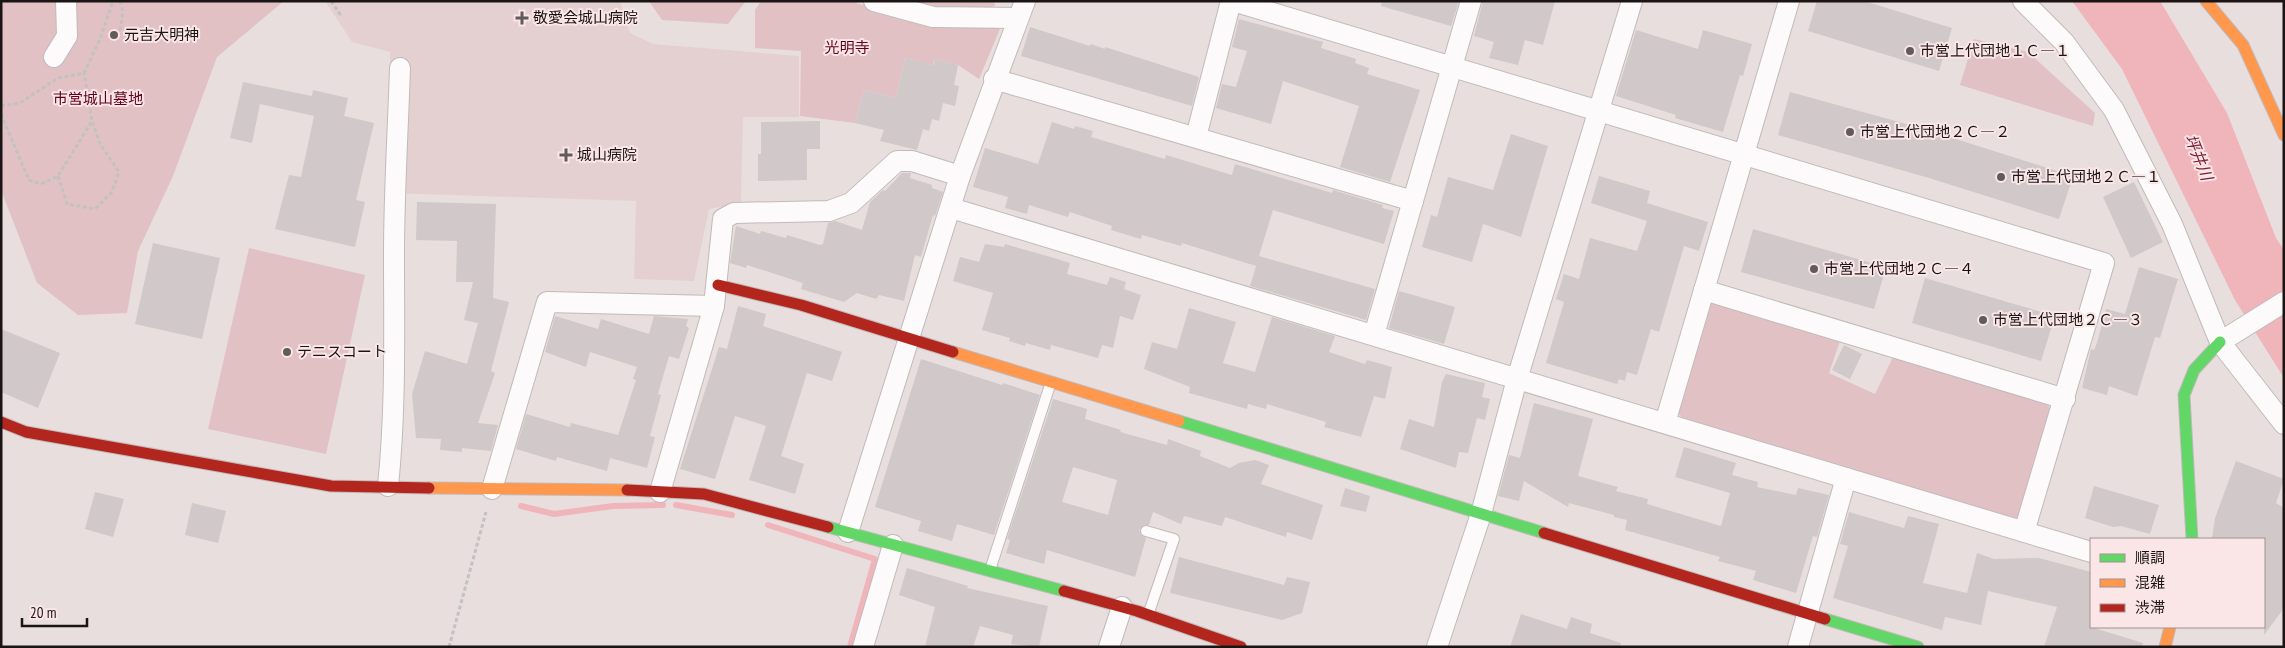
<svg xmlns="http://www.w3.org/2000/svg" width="2285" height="648" font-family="'PT Sans Narrow','Noto Sans JP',sans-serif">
	<rect width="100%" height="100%" fill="#e8dede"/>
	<polygon fill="#e5d0d1" points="325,1 620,1 630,33 653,44 799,56 799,117 743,117 741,203 709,209 694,281 634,279 636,201 390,193 390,52 352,42"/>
	<g fill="#e2c1c4">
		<polygon points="1,1 284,1 217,57 173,176 138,251 127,313 78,315 37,283 1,190"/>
		<polygon points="649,1 746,1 728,24 662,20"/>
		<polygon points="761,1 855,1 858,4 1000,29 979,79 958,65 935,59 933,65 905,58 896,98 864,90 855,123 800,116 801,51 755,48 755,10"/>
		<polygon points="898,1 994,1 995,6 966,12"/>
		<polygon points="1974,39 2028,52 2095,113 2093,126 1960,85"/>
		<polygon points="249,248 365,275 326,454 208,429"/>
		<polygon points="1708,302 1840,341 1829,373 1875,394 1893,357 2047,403 2051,411 2020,515 2012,520 1683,420 1677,411"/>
	</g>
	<polygon fill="#f0b5bb" points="2072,1 2160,1 2227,113 2276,238 2284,250 2284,378 2235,300 2122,69"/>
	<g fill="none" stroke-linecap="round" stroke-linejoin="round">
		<g stroke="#f0b5bb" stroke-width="6">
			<polyline points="676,505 732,515"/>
			<polyline points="521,506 554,514 613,506 663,505"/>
			<polyline points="768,525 875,559 850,647"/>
		</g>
	</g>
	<g fill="#d0c8c9" fill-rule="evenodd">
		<polygon points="1382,1 1459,1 1451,26 1381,6"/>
		<polygon points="1483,1 1555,1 1543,45 1525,40 1518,65 1489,58 1494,42 1474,36"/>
		<polygon points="1817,1 1864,1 1952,28 1939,71 1808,31"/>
		<polygon points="1239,19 1323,42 1321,48 1356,59 1355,63 1369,68 1367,74 1420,90 1390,182 1340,167 1359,106 1283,81 1271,124 1216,108 1222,84 1236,87 1247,51 1232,47"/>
		<polygon points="1030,27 1090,46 1091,44 1105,49 1105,47 1199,77 1192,106 1021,56"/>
		<polygon points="1636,30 1698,49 1703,30 1752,44 1743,76 1740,75 1723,132 1675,118 1676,115 1616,96"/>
		<polygon points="905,58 934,65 935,59 958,65 954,85 959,86 955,106 943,103 939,121 932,119 929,131 923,129 917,150 880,141 884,130 855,123 864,90 896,98"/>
		<polygon points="243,82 312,96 313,90 348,98 344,116 374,123 356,200 365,202 355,247 275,229 289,175 301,177 314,116 260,104 252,143 230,138"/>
		<polygon points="1790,92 1921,128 2073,176 2059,219 1929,178 1778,135"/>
		<polygon points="820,121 820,149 807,149 807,180 758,181 758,154 761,154 761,122"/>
		<polygon points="1052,122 1074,129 1075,126 1093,131 1091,137 1165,159 1166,155 1232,175 1235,164 1332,193 1333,190 1383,205 1382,208 1394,211 1384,244 1273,210 1259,256 1375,289 1366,320 1250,286 1257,263 1256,266 1182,243 1181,246 1142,235 1141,239 1111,230 1112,226 1070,212 1068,217 1029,205 1027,214 1005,208 1008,197 973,187 985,148 1038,164"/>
		<polygon points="1511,134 1548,146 1521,237 1483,224 1472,262 1422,247 1431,215 1437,217 1448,177 1493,190"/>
		<polygon points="902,173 911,173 910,178 932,185 932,188 943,192 935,216 933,215 921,257 915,255 904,301 879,295 876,299 857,293 844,302 801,289 803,283 747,265 746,268 730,263 736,226 760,234 761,231 786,238 787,235 820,245 823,244 828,223 835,221 862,230 870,202 883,190 885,191"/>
		<polygon points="1599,176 1650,191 1647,203 1708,222 1699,251 1684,246 1659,332 1651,329 1637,375 1627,372 1625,381 1619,379 1617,384 1546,363 1564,302 1556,299 1564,274 1579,279 1590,238 1637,251 1647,221 1591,203"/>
		<polygon points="2134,182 2163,242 2131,258 2103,197"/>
		<polygon points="417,202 496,204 493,298 509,302 491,371 495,373 478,423 498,425 491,451 462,448 462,452 440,450 441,439 416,438 412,394 425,351 467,364 478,323 464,320 473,282 456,282 457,241 416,240"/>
		<polygon points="1753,229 1886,267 1874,309 1741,272"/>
		<polygon points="153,243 220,258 202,339 135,324"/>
		<polygon points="985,244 1004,247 1005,244 1054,258 1070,263 1067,274 1107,285 1110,277 1126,282 1124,289 1141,295 1133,320 1120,316 1113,348 1102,345 1098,358 1051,345 1050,350 1026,343 1025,346 1009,341 1010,338 982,330 993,293 953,281 960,257 979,262"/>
		<polygon points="2139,267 2178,279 2160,338 2155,337 2137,396 2109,386 2107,395 2082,388 2091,349 2094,350 2097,343 2106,309 2125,314"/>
		<polygon points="1925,278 2055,316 2041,361 1912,323"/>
		<polygon points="1399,291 1455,307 1444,344 1389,328"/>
		<polygon points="738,306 766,314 763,326 842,352 832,381 807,373 781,456 804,464 795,494 749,480 766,426 735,416 715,479 680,469 719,347 727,349"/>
		<polygon points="1189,308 1236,322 1223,363 1255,372 1272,317 1335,336 1329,352 1365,364 1367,360 1392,367 1385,399 1374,396 1361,437 1324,427 1326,422 1267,404 1266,409 1248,404 1247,409 1189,393 1190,387 1144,369 1152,342 1177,349"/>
		<polygon points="555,316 598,329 601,319 649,334 654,316 688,319 686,326 689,328 679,359 669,356 658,394 661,395 650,436 655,437 647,468 610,458 607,471 557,457 556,461 516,449 526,414 570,427 571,423 618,435 636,380 633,379 637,367 590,352 586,367 545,352"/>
		<polygon points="1,329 60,353 38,408 1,392"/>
		<polygon points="1844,345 1862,354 1850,379 1832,370"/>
		<polygon points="921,359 1002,385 1003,383 1040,395 994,535 957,524 952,541 918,531 921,521 875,507"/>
		<polygon points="1446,374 1485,383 1482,397 1490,399 1485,420 1477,418 1468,453 1459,452 1456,468 1400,449 1409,419 1434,427 1442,382"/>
		<path d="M1053,399L1087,409L1085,419L1121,430L1120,432L1167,445L1168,439L1201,451L1200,456L1230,468L1239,463L1255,460L1269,465L1261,484L1323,505L1312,540L1287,532L1286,537L1225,517L1222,526L1184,516L1181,524L1153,512L1149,525H1144L1139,530L1141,535L1146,538L1135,577L1047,550L1044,564L1006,553L1010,540L1007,539ZM1073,467L1117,480L1108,515L1062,502Z"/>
		<polygon points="1534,403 1593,419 1578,476 1618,487 1616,491 1648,499 1647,504 1721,526 1730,493 1675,477 1684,447 1736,463 1732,475 1758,482 1757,487 1796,495 1798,488 1829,495 1817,537 1813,536 1796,593 1753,580 1756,571 1718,561 1720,557 1625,530 1627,520 1614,517 1614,515 1569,503 1568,507 1524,481 1519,501 1498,496 1509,455 1520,458"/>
		<polygon points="2236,461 2284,479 2276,503 2284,508 2284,608 2264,635 2264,539 2212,539 2215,518"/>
		<polygon points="2094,486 2159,505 2150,534 2121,526 2113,527 2085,518"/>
		<polygon points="1345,488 1370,496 1366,512 1340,506"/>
		<polygon points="95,492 124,499 113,537 85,529"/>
		<polygon points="192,503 226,511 218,543 185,535"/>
		<polygon points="1849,512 1904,528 1908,516 1939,524 1923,583 1967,593 1977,553 1994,559 2039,558 2091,572 2091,627 2143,643 2142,647 2044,647 2057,607 1988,591 1981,625 1945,617 1942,630 1833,598 1848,546 1840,544"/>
		<polygon points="1179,557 1284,585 1287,577 1310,582 1302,613 1282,620 1170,593"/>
		<polygon points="907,568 968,586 967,588 1048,606 1039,647 1011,644 1013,635 980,626 973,647 925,647 935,607 899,595"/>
		<polygon points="1521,614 1567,629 1571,617 1592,624 1590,633 1621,643 1620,647 1510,647"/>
	</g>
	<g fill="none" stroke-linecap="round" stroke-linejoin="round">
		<defs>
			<g id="lane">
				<polyline points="1146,531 1174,539 1148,615"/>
				<polyline points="990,570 1051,382"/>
			</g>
			<g id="street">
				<polyline points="874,1 933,17 1018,18"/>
				<polyline points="1233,1 2104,263 2024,532"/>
				<polyline points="2023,1 2064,42 2114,110 2172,224 2220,342 2284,424"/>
				<polyline points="54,57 67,36 66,1"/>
				<polyline points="994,79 1413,201"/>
				<polyline points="1196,137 1231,1"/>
				<polyline points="951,208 2091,552"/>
				<polyline points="1704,290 2065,399"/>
				<polyline points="1374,335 1471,1"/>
				<polyline points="2220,342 2284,302"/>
				<polyline points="1665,423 1789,1"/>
				<path d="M388,486C396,409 394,332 394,254C394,192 398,130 400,68"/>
				<polyline points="492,489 547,302 714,306 723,219 734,213 829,211 851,203 897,161 912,161 960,176"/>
				<polyline points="660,492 714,306"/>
				<polyline points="848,532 960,176 1025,1"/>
				<polyline points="863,647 893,545"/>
				<polyline points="1109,647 1122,607"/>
				<polyline points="1437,647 1481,514 1517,379 1632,1"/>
				<polyline points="1798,647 1846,478"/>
			</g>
			<g id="fast">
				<polyline points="1179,421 1544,533"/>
				<polyline points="828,527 1064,591"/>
				<polyline points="2192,539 2184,395 2194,370 2220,342"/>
				<polyline points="1825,619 1918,647"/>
			</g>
			<g id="slow">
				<polyline points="2206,1 2243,45 2284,135"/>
				<polyline points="953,352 1179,421"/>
				<polyline points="429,488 627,490"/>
				<polyline points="2165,647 2170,627"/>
			</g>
			<g id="jam">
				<polyline points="718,285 801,305 953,352"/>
				<polyline points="1,422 26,432 331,486 429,488"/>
				<polyline points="627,490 704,494 828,527"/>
				<polyline points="1544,533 1825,619"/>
				<polyline points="1064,591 1137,611 1241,647"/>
			</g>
		</defs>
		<use href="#lane" stroke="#c2baba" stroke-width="12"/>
		<use href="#street" stroke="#c2baba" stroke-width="22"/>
		<use href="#fast" stroke="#c2baba" stroke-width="13"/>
		<use href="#slow" stroke="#c2baba" stroke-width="13"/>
		<use href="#jam" stroke="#c2baba" stroke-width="13"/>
		<g stroke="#c4c1c1" stroke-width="3" stroke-dasharray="4 2.5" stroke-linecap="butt">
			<polyline points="120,1 123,12 120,31"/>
			<polyline points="331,1 342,17"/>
			<polyline points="1,106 20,103 58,78 84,73 100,39 113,1"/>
			<polyline points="1,114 29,180 41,184 58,176 92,121 84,73"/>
			<polyline points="58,176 67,204 95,209 112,192 119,172 100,144 92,121"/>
			<polyline points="449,647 486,512"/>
		</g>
		<use href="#lane" stroke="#fcfafa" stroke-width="10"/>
		<use href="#street" stroke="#fcfafa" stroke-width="20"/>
		<use href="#fast" stroke="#63d668" stroke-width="11"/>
		<use href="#slow" stroke="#ff974d" stroke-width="11"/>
		<use href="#jam" stroke="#b3261e" stroke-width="11"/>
	</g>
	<g fill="#635b5b" stroke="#fae6e7" stroke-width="2">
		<path d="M519.5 10.5h5v5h5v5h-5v5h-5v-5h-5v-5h5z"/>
		<circle cx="114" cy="35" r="5"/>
		<circle cx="1910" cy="51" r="5"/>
		<circle cx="1850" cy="132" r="5"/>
		<path d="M563.5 147.5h5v5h5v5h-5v5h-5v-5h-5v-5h5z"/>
		<circle cx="2001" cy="177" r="5"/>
		<circle cx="1814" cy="269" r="5"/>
		<circle cx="1983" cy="320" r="5"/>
		<circle cx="287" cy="352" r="5"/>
	</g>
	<g text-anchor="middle" stroke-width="4" stroke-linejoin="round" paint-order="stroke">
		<g font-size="15" fill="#1b1415" stroke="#fae6e7" text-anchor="start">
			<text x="533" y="23">敬愛会城山病院</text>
			<text x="124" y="40">元吉大明神</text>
			<text x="1920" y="56">市営上代団地１Ｃ―１</text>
			<text x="1860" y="137">市営上代団地２Ｃ―２</text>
			<text x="577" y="160">城山病院</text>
			<text x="2011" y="182">市営上代団地２Ｃ―１</text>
			<text x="1824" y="274">市営上代団地２Ｃ―４</text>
			<text x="1993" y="325">市営上代団地２Ｃ―３</text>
			<text x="297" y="357">テニスコート</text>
		</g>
		<g font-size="15" fill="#61001e" stroke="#fae6e7">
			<text x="847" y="53">光明寺</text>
			<text x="98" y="104">市営城山墓地</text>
		</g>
		<g font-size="16" font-style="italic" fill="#7d2134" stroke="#fae6e7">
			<text transform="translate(2199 157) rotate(68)" y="6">坪井川</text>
		</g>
	</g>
	<rect width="2285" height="648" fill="none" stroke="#1b1415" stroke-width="5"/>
	<rect x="2090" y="538" width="175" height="90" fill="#fae6e7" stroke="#a19293"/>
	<rect x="2100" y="554" width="25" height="8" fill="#63d668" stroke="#a19293"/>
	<text x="2135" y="563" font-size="15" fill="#1b1415">順調</text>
	<rect x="2100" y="579" width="25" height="8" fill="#ff974d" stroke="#a19293"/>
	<text x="2135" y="588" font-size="15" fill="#1b1415">混雑</text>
	<rect x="2100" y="604" width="25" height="8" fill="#b3261e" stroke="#a19293"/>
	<text x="2135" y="613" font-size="15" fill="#1b1415">渋滞</text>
	<path d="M22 618v8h65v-8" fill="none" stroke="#1b1415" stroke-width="2.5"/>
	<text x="30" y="618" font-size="15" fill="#1b1415" stroke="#fae6e7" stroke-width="4" paint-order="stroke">20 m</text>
</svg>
